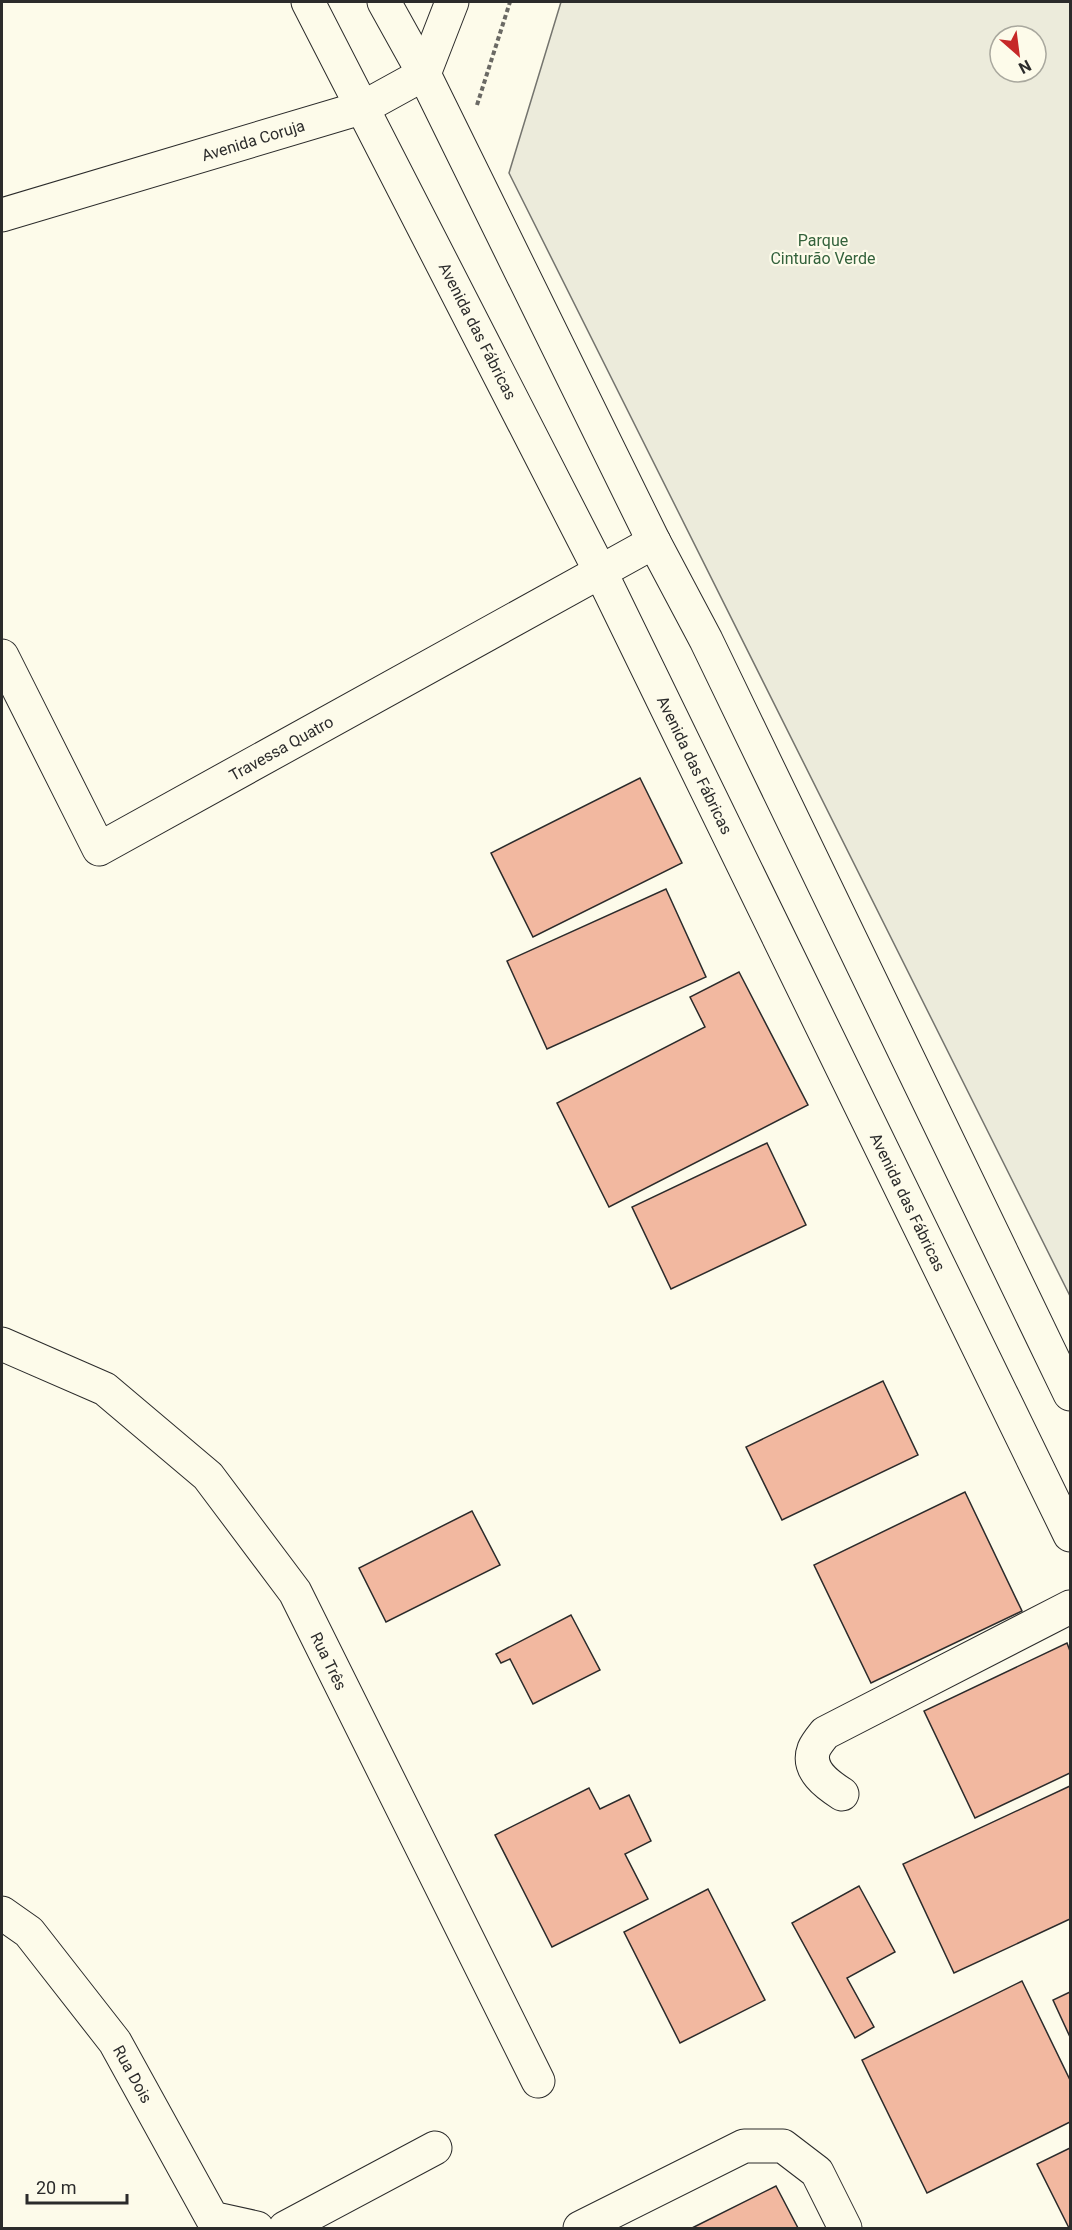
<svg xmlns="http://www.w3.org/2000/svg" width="1072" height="2230" font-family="Roboto,sans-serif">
	<rect width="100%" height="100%" fill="#fdfbea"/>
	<path fill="#ecebdb" stroke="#74746e" stroke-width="1.5" fill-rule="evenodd" d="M561,2H1070V1296L509,173ZM1000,36H1036V72H1000Z"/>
	<g fill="#f2b8a0" stroke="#2b2b2b" stroke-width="1.5">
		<polygon points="640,778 682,863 533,937 491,853"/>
		<polygon points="666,889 706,977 547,1049 507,961"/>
		<polygon points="739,972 808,1105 609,1207 557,1103 705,1027 690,997"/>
		<polygon points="767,1143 806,1225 671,1289 632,1207"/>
		<polygon points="883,1381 918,1455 782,1520 746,1447"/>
		<polygon points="965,1492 1022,1611 871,1683 814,1565"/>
		<polygon points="472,1511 500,1565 386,1622 359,1568"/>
		<polygon points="571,1615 600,1670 533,1704 510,1659 501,1663 496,1654"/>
		<polygon points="1067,1643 1070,1651 1070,1773 975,1818 924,1711"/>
		<polygon points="1070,1786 1070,1919 954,1973 903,1864"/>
		<polygon points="589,1788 600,1809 629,1795 651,1841 625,1854 648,1899 552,1947 495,1835"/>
		<polygon points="859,1886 895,1952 847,1978 874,2027 855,2038 792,1923"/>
		<polygon points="708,1889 765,2000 680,2043 624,1932"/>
		<polygon points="1022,1981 1070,2080 1070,2122 927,2193 862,2060"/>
		<polygon points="1070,1992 1070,2037 1053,2000"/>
		<polygon points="1070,2148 1070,2228 1069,2228 1037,2164"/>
		<polygon points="776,2186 798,2228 692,2228"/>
	</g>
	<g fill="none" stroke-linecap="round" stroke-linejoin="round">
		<defs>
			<g id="minor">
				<polyline points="308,2 600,571 1070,1535"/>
				<polyline points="384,2 424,74 654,542 706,640 1070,1394"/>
				<polyline points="2,215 364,107 424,74 452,2"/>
				<polyline points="2,656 99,849 654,542"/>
				<polyline points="2,1344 105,1389 208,1476 295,1592 538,2081"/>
				<path d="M842,1794C828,1785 806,1770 814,1749C816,1744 821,1738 825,1733L1070,1607"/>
				<polyline points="2,1913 29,1932 115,2042 212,2218 257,2228"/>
				<polyline points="285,2228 435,2148"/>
				<polyline points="580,2228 744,2146 783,2146 817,2172 845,2228"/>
			</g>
		</defs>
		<use href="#minor" stroke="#2b2b2b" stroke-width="35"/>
		<polyline stroke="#6a6964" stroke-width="4" stroke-dasharray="4.5 3" stroke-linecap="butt" points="477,105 510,2"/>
		<use href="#minor" stroke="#fdfbea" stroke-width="33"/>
	</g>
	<g text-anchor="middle" stroke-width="4.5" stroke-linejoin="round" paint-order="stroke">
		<g font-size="16" fill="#2b2b2b" stroke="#fdfbea">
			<text transform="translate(253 140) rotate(-17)" y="6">Avenida Coruja</text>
			<text transform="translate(478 331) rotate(63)" y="6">Avenida das Fábricas</text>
			<text transform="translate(281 748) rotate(-29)" y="6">Travessa Quatro</text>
			<text transform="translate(695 765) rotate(64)" y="6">Avenida das Fábricas</text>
			<text transform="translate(908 1202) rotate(64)" y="6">Avenida das Fábricas</text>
			<text transform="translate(329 1661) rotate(64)" y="6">Rua Três</text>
			<text transform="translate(133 2074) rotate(61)" y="6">Rua Dois</text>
		</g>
		<g font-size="16" fill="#34623c" stroke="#fdfbea">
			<text x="823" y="246">Parque<tspan x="823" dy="18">Cinturão Verde</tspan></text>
		</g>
	</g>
	<rect width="1072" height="2230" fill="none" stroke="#2b2b2b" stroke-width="6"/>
	<g transform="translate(1018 54) rotate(152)"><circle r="28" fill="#fdfbea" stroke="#a9a89e" stroke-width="1.5"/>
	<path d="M0-4.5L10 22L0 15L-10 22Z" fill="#c62828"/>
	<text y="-9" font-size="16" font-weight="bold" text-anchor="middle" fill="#2b2b2b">N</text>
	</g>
	<path d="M27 2194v9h100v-9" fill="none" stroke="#2b2b2b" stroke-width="3"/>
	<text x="36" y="2194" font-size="18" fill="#2b2b2b" stroke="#fdfbea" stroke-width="4.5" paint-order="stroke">20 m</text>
</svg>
